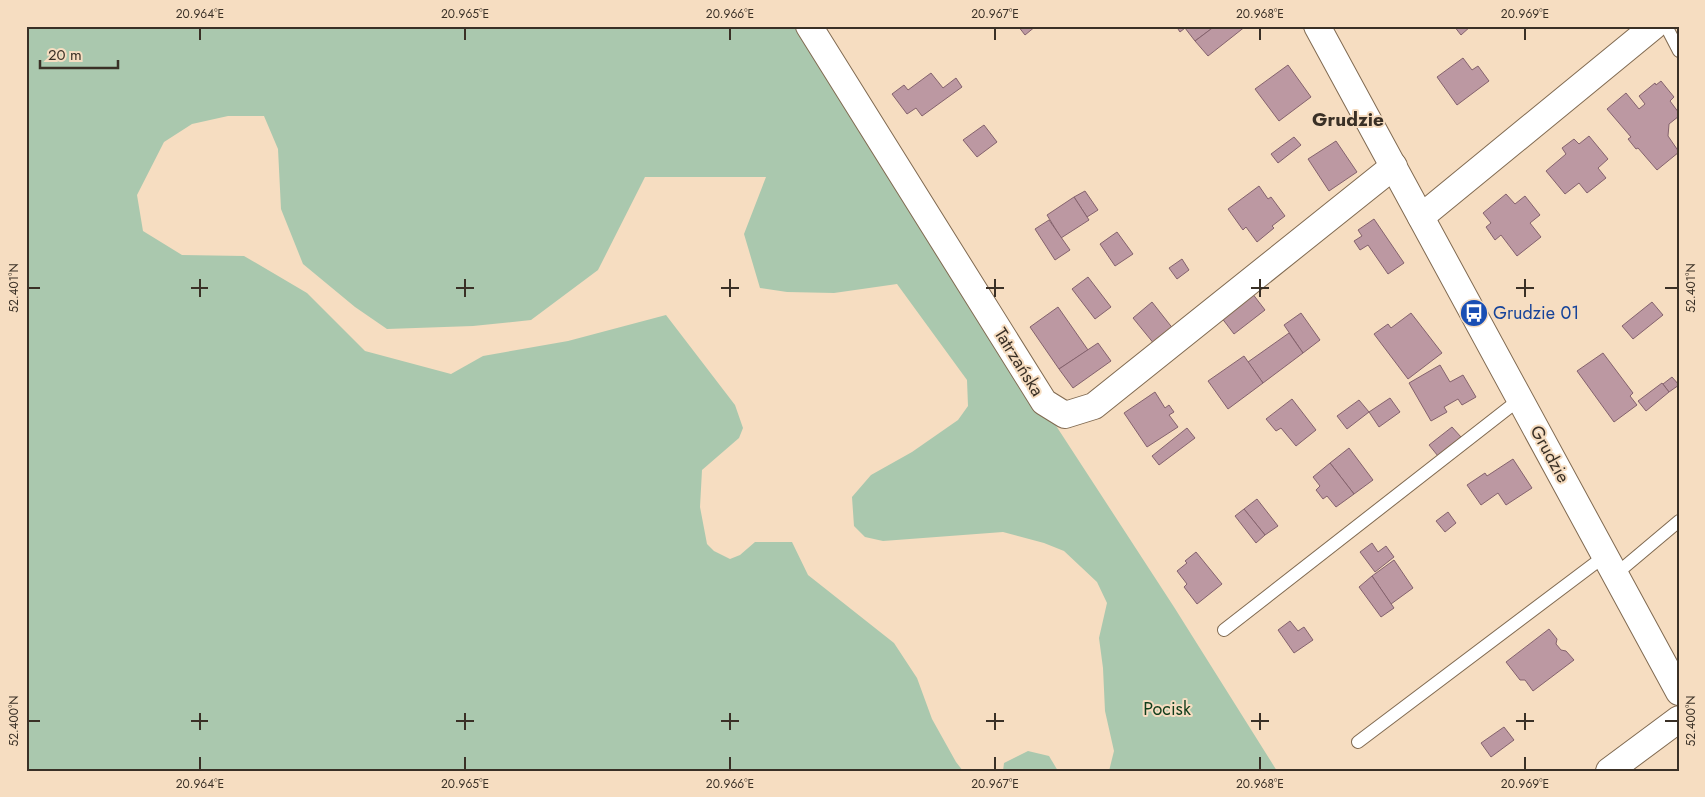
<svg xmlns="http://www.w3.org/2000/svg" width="1705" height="797" font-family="Jost,sans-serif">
	<rect width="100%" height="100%" fill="#f6ddc1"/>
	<g fill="#aac8ae">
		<polygon points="26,26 796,26 1174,607 1277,771 1109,771 1114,751 1105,711 1103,668 1099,638 1107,603 1097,582 1064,551 1044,543 1003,532 883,541 865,537 854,526 852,497 871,475 912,452 958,420 968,406 967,380 897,284 834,293 787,292 760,288 744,234 766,177 645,177 598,270 531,320 473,326 387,329 355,307 303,264 281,209 278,149 264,116 228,116 192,124 164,142 137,195 143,231 182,255 244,256 307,293 365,351 451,374 483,356 568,341 666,315 735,405 743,428 739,438 702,470 700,507 707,544 714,551 730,559 740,555 755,542 792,542 808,575 894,643 917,678 932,719 956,762 963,771 26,771"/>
		<polygon points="1028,751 1049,756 1058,771 1003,771 1004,763"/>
	</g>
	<g fill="#bc98a2" stroke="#84626d">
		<polygon points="1018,26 1036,26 1025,35"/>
		<polygon points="1176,26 1215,26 1195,41 1185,28 1180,32"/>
		<polygon points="1215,26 1246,26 1208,56 1195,41"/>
		<polygon points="1454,26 1471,26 1461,35"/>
		<polygon points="1463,58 1472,70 1478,66 1489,81 1457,105 1437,77"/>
		<polygon points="1288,65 1311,97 1279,121 1255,89"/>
		<polygon points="931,73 943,88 956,78 962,87 922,116 916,108 907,114 892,94 904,85 908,90"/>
		<polygon points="1661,81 1674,97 1670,101 1679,113 1679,116 1669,124 1668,136 1679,152 1657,170 1638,148 1636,149 1628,139 1631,137 1607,109 1626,93 1639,109 1645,104 1639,96 1655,83 1656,85"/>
		<polygon points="984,125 997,142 977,157 963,140"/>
		<polygon points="1589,136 1608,159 1598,168 1606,178 1587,193 1579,183 1565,194 1546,171 1566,154 1562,148 1574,139 1579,144"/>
		<polygon points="1294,137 1301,145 1278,163 1271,154"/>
		<polygon points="1336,141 1357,172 1329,191 1308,159"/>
		<polygon points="1259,186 1268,199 1271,197 1285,216 1272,226 1274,228 1257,242 1246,227 1243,230 1228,209"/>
		<polygon points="1085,191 1098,210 1087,217 1074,197"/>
		<polygon points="1506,194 1515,204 1525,196 1540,215 1530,223 1541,237 1517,256 1501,235 1495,240 1486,227 1491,223 1483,213"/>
		<polygon points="1074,197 1089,220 1061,238 1047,215"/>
		<polygon points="1374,219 1404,263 1388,274 1368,245 1360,250 1354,241 1362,236 1358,230"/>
		<polygon points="1049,220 1070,250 1055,260 1035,229"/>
		<polygon points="1117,232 1133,254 1115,266 1100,244"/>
		<polygon points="1182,259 1189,270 1177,279 1169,268"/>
		<polygon points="1088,277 1111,307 1095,319 1072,289"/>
		<polygon points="1252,293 1265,310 1234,334 1221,317"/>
		<polygon points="1152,302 1174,330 1155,345 1133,318"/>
		<polygon points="1652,302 1663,315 1633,339 1622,326"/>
		<polygon points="1058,307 1088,350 1059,369 1030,327"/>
		<polygon points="1301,313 1320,340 1303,353 1284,325"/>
		<polygon points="1411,313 1442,353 1408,379 1374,334 1388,324 1391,328"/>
		<polygon points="1289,333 1303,353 1263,383 1248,362"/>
		<polygon points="1098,343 1111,361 1073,388 1059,369"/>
		<polygon points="1603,353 1633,393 1630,396 1637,405 1614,422 1577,371"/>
		<polygon points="1244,356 1263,383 1228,409 1208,381"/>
		<polygon points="1440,365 1450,382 1463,375 1476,397 1462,405 1458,399 1444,407 1447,412 1431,421 1409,383"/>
		<polygon points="1672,377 1679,385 1669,392 1663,384"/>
		<polygon points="1662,383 1669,392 1646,411 1638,401"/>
		<polygon points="1155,392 1165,408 1169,405 1174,412 1169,415 1178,427 1147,447 1124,413"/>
		<polygon points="1390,398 1400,412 1379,427 1369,412"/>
		<polygon points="1292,399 1316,430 1296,446 1281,428 1276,431 1266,419"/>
		<polygon points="1359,400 1369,412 1347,429 1337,416"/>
		<polygon points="1452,427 1461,437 1438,456 1429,445"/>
		<polygon points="1187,428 1195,438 1159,465 1152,456"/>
		<polygon points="1349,448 1373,480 1354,494 1330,463"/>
		<polygon points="1513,459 1532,488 1506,505 1498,493 1481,505 1467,485 1485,473 1487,476"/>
		<polygon points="1330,463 1354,494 1336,507 1327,496 1323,499 1316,490 1320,486 1313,477"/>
		<polygon points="1257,499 1278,526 1265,535 1244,509"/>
		<polygon points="1244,509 1265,535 1256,543 1235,516"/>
		<polygon points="1448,512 1456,523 1445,532 1436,521"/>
		<polygon points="1372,543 1378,552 1386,546 1394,557 1375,572 1360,552"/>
		<polygon points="1196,552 1222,584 1197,604 1184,587 1187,584 1177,571 1187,563 1185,561"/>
		<polygon points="1394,560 1413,588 1391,604 1372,576"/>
		<polygon points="1372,576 1394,608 1381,617 1359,587"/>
		<polygon points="1290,621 1298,631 1304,627 1313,640 1294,653 1278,630"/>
		<polygon points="1549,629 1557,639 1556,644 1561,650 1566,651 1574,660 1533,691 1525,680 1520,680 1506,662"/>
		<polygon points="1504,727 1514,740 1491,757 1481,743"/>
	</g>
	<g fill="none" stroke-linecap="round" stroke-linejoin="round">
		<defs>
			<g id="service">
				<polyline points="1666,26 1679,51"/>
				<polyline points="1616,574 1679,521"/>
				<polyline points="1224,630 1520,399"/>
				<polyline points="1358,742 1606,555"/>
			</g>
			<g id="minor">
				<polyline points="809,26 1044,402 1065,415 1094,406 1394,166"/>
				<polyline points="1317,26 1679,692"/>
				<polyline points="1421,217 1654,26"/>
				<polyline points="1609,771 1679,719"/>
			</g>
		</defs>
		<use href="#service" stroke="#806a51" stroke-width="14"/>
		<use href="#minor" stroke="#806a51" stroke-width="28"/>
		<use href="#service" stroke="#fff" stroke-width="12"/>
		<use href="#minor" stroke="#fff" stroke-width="26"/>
	</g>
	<path fill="none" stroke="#3a3026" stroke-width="2" d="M200,28V40M465,28V40M730,28V40M995,28V40M1260,28V40M1525,28V40M200,279V297M465,279V297M730,279V297M995,279V297M1260,279V297M1525,279V297M28,288H40M191,288H208M456,288H474M721,288H739M986,288H1004M1251,288H1269M1516,288H1534M1665,288H1678M200,713V730M465,713V730M730,713V730M995,713V730M1260,713V730M1525,713V730M28,721H40M191,721H208M456,721H474M721,721H739M986,721H1004M1251,721H1269M1516,721H1534M1665,721H1678M200,757V770M465,757V770M730,757V770M995,757V770M1260,757V770M1525,757V770"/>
	<defs>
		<symbol id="bus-disc" viewBox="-11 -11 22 22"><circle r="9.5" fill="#1a4fb4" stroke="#f6ddc1"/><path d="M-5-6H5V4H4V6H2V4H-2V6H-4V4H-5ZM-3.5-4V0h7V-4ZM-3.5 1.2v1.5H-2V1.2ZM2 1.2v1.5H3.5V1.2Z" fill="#fff"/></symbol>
	</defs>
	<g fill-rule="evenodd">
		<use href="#bus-disc" x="1458" y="297" width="32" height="32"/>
	</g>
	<g text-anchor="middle" stroke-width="4" stroke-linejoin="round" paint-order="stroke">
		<g font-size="18" fill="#164399" stroke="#f6ddc1" text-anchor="start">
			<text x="1493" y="319">Grudzie 01</text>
		</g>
		<g font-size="18" fill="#3a3026" stroke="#f6ddc1">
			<text transform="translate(1019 362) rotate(58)" y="6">Tatrzańska</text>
			<text transform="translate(1550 454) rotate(61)" y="6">Grudzie</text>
		</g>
		<g font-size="18" fill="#103d1b" stroke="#f6ddc1">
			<text x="1167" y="715">Pocisk</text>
		</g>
		<g font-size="19" font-weight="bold" fill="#3a3026" stroke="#f6ddc1">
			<text x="1348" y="126">Grudzie</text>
		</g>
	</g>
	<rect width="1705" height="797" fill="none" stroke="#f6ddc1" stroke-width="55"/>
	<path d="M40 60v8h78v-8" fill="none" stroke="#3a3026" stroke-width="2.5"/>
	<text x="48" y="60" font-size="15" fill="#3a3026" stroke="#f6ddc1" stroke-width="4" paint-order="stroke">20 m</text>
	<rect x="28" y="28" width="1650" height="742" fill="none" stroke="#3a3026" stroke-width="2"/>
	<g font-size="12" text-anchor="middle" fill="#3a3026">
		<text x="200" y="18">20.964°E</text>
		<text x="465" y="18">20.965°E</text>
		<text x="730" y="18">20.966°E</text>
		<text x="995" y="18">20.967°E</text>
		<text x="1260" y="18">20.968°E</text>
		<text x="1525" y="18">20.969°E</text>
		<text transform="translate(14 288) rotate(-90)" y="4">52.401°N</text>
		<text transform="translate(1691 288) rotate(-90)" y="4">52.401°N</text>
		<text transform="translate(14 721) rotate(-90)" y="4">52.400°N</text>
		<text transform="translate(1691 721) rotate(-90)" y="4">52.400°N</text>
		<text x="200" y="788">20.964°E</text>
		<text x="465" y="788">20.965°E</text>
		<text x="730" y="788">20.966°E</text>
		<text x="995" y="788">20.967°E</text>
		<text x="1260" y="788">20.968°E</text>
		<text x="1525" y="788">20.969°E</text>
	</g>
</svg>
